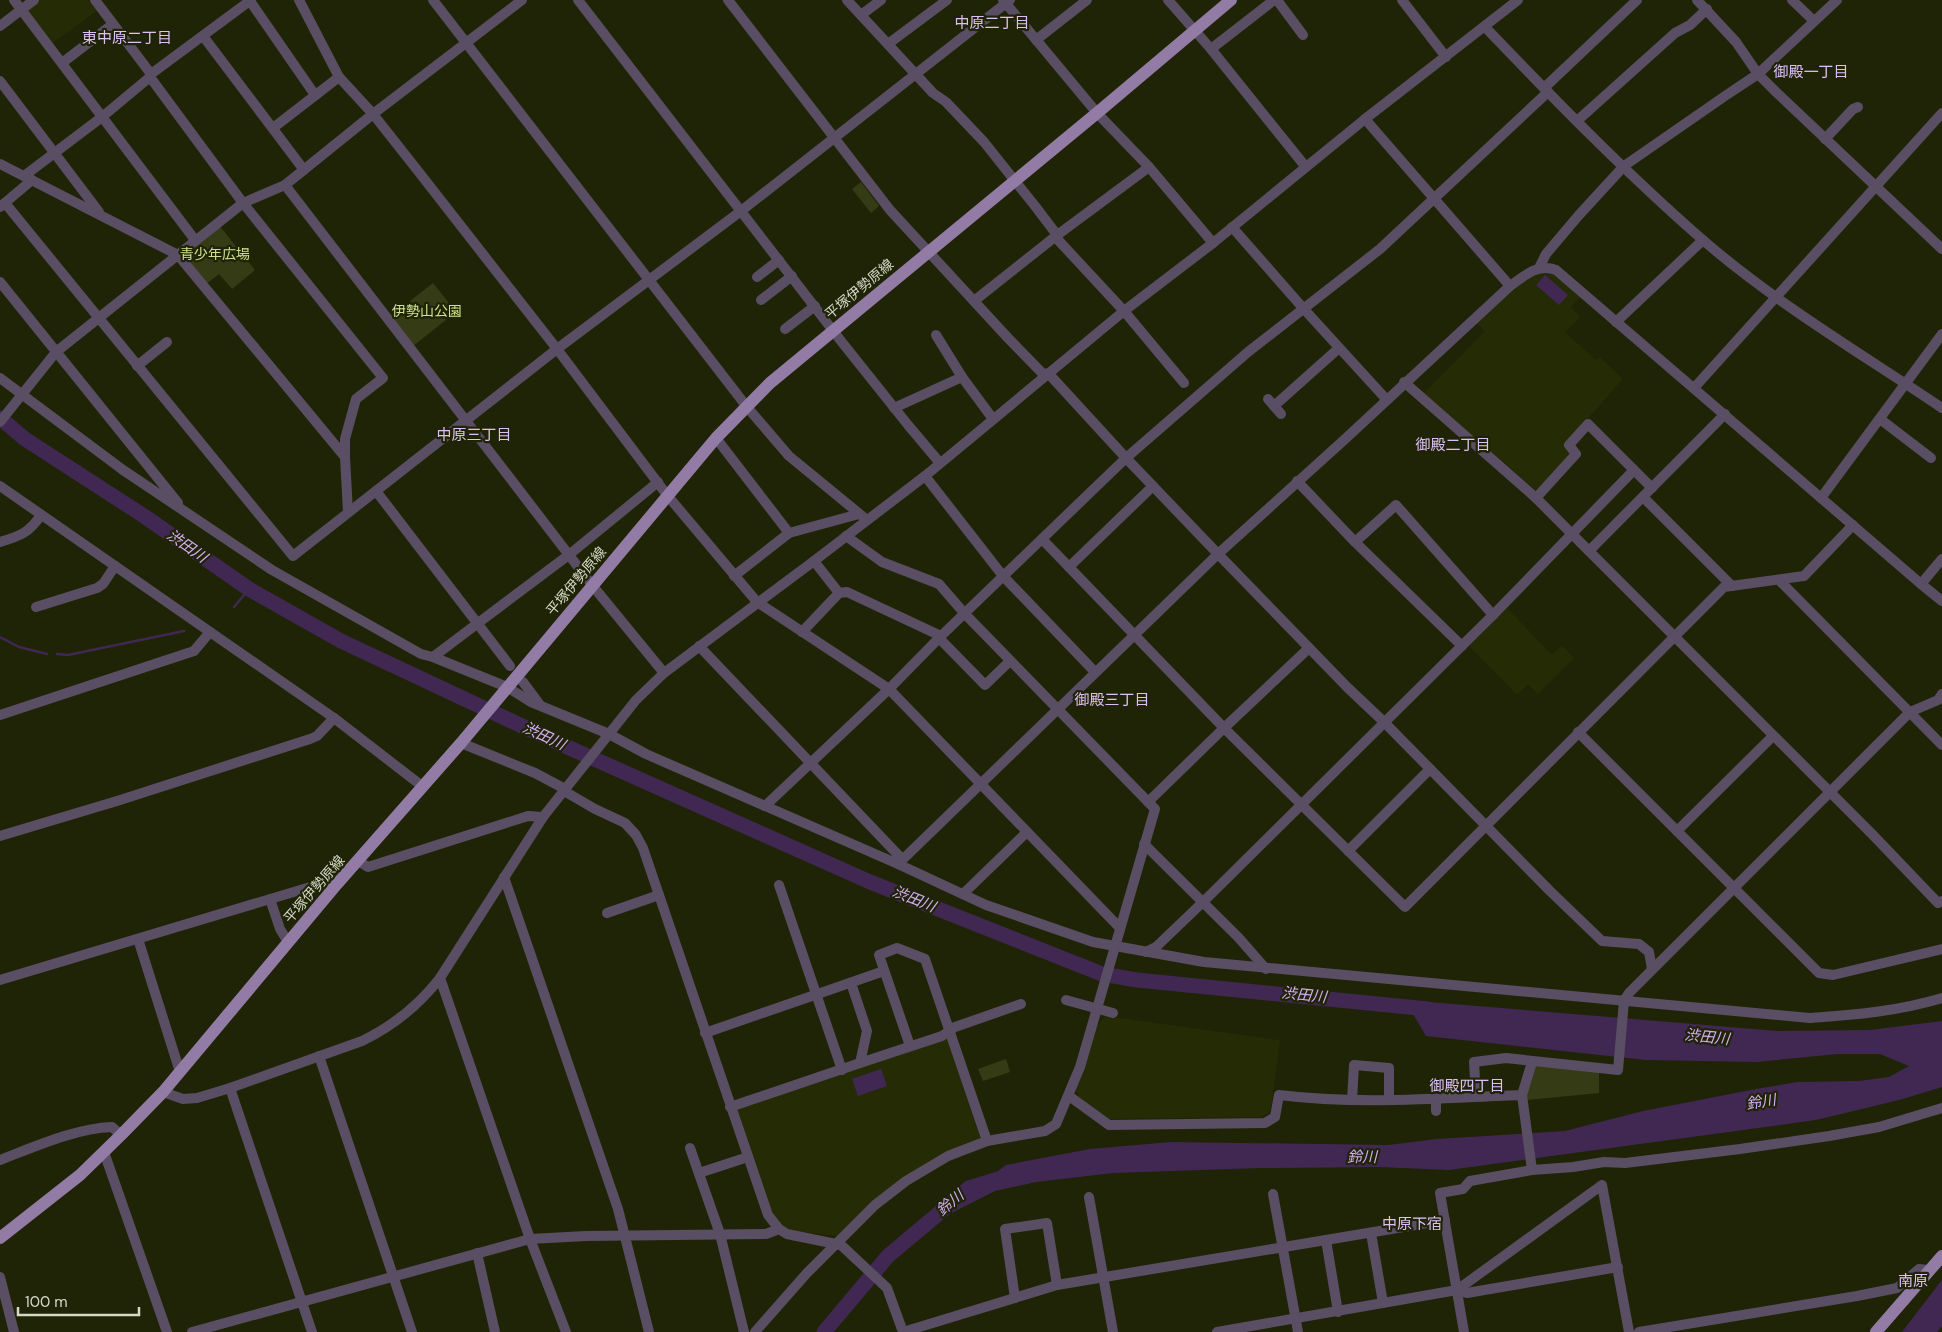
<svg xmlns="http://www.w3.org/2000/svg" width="1942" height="1332" font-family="'DM Sans','Noto Sans JP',sans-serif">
	<rect width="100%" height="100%" fill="#1f2406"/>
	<g fill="#252b04">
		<polygon points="36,0 88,0 97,11 51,44 26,8"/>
		<polygon points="1548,270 1581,296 1571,307 1580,317 1565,332 1596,360 1600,357 1623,379 1565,444 1571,454 1539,489 1535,489 1423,394 1485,331 1474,321 1520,283 1539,272"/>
		<polygon points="1507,608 1552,655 1562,645 1574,658 1538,694 1528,684 1517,695 1469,646"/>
		<polygon points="1105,1016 1280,1040 1271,1109 1268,1114 1260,1117 1106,1119 1081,1100 1076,1091 1076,1085 1095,1029"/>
		<polygon points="945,1039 948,1040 980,1137 978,1142 944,1155 838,1236 793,1231 780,1225 771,1214 737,1112 738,1109"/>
	</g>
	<g fill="#353c15">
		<polygon points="861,182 879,206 871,213 852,189"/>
		<polygon points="218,224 255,270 232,289 219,274 206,284 183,256"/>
		<polygon points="433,283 456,312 413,346 391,319 392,315"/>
		<polygon points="1006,1059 1010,1072 983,1081 978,1069"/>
		<polygon points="1536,1065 1599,1071 1599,1093 1527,1100 1527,1088"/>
	</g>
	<g fill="#412853">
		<polygon points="1545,275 1568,295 1559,305 1536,285"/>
		<polygon points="1405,1000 1778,1031 1870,1030 1942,1021 1942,1087 1899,1100 1816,1120 1449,1170 1379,1167 1261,1168 1113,1173 1036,1182 995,1191 922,1228 1006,1165 1090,1149 1171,1142 1388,1145 1437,1139 1565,1131 1643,1111 1756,1089 1797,1082 1859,1081 1889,1077 1909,1066 1880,1054 1838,1054 1756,1062 1646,1060 1426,1036"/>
		<polygon points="881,1069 887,1086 858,1096 852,1079"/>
		<polygon points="1942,1280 1942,1326 1937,1332 1902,1332"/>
	</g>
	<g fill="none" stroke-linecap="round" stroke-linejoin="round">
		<g stroke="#412853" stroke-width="2.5">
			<polyline points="234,607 249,589"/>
			<polyline points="0,637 19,647 47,654"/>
			<polyline points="57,654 68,655 184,631"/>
		</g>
		<g stroke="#412853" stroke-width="15">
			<polyline points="0,418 25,439 144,516 249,589 341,641 554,741 870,882 1102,974 1137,980 1428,1009"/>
			<polyline points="824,1332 888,1256 969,1188 998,1179"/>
		</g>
		<g stroke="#594e63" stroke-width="10">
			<polyline points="14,0 195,240"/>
			<polyline points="95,0 151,74"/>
			<polyline points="299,0 339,77 373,114 418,171 557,349 667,495 757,602 889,689 1119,927"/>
			<polyline points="433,0 747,407 789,456 867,520"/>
			<polyline points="578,0 841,341 908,425 940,463"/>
			<polyline points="728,0 890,210 1008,338 1045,376"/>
			<polyline points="847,0 933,93 946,102 984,142 1035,206 1054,231 1059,241 1124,311 1184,383"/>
			<polyline points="1003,0 1097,113 1149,167 1213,243"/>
			<polyline points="1168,0 1211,49 1305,166"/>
			<polyline points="1277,0 1303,35"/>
			<polyline points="1402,0 1446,57"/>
			<polyline points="1697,0 1736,42 1758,74 1774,90 1942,249"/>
			<polyline points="1792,0 1814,21"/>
			<polyline points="250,1 315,95"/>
			<polyline points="861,15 881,0"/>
			<polyline points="0,26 34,0"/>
			<path d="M1485,27C1555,100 1627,174 1704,241C1777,304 1862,354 1942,408"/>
			<polyline points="203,36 304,170"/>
			<polyline points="1036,40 1087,0"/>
			<polyline points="888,44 947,0"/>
			<polyline points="1211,49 1274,0"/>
			<polyline points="62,63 113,24"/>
			<polyline points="150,77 243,203 383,378 356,399 345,439 345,457"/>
			<polyline points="0,81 99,212"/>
			<polyline points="1544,88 1637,0"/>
			<polyline points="1365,119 1510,286"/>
			<polyline points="1577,121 1675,33 1690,25 1707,9"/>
			<polyline points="273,128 339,77"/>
			<polyline points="1825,139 1853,109 1858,107"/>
			<polyline points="0,164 178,255 345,457 348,512"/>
			<polyline points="24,176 102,117 150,77 151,74 251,0"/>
			<polyline points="285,185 592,585 664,673"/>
			<polyline points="5,203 293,556 557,349 741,211 1010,0"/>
			<polyline points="0,207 32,180"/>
			<polyline points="1232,227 1303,308 1386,399"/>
			<polyline points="1539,268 1546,254 1579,215 1624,166 1725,96 1758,74 1837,0"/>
			<polyline points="757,277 779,260"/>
			<polyline points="0,282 178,503"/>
			<polyline points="761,300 792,276"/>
			<polyline points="974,301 1056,236 1149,167"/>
			<polyline points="1616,322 1703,240"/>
			<polyline points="785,329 815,306"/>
			<polyline points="936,335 962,377 993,419"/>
			<polyline points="137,366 167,342"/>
			<polyline points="1048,373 1126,458 1218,554 1348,688 1384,722 1550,891 1602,941 1639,944 1649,952 1652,969"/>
			<path d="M0,378L123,470L272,570L421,654L433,657L507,687L531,702L609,734L646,754L898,864L986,905L1093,942L1204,962L1810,1018C1855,1015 1899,1011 1942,998"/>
			<polyline points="1404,382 1536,498 1872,834 1938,903 1942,901"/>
			<polyline points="1694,388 1942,113"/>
			<polyline points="1268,399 1281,414"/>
			<polyline points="1274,406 1339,348"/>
			<polyline points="894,408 962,377"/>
			<polyline points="1880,419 1931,458"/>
			<polyline points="0,422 56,352 243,203 285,185 373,114 522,0"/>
			<polyline points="716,438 789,533"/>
			<polyline points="925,476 1003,576 1095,672"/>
			<polyline points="1297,481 1355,542 1462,646"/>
			<polyline points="0,486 334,718 422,786"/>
			<polyline points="376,491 510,666"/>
			<polyline points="1643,497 1732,586"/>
			<polyline points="1536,498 1576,454 1569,445 1588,424 1652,488"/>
			<polyline points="1821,498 1942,334"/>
			<polyline points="1042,539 1224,728 1309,648"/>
			<path d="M0,542C20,536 29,533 41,515"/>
			<polyline points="1355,542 1396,505 1493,615"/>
			<polyline points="1589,551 1725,414"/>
			<polyline points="1942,559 1921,584 1942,601"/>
			<polyline points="814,561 839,593"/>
			<polyline points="1069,567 1153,486"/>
			<polyline points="734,576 789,533 859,514"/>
			<polyline points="1779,580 1942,745"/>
			<polyline points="36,607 97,588 103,584 115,566"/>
			<polyline points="802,632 839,593 847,592 941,636"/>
			<polyline points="939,638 985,685 1010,661"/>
			<polyline points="699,646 902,859"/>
			<polyline points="433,657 570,554 658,482"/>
			<polyline points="523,682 540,705"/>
			<polyline points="0,715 194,651 210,632"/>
			<polyline points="1578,732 1819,973 1833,975 1942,949"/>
			<polyline points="461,743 535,773 565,789"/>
			<polyline points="564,791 595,809 625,823 636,835 643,848 768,1215 779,1229 787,1234 841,1245 887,1288 903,1332"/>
			<polyline points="1148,802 1224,728 1405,907 1724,587 1804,576 1853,525"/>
			<polyline points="765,806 889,689 941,636 1126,458 1248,352 1380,249 1548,92"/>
			<polyline points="1677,831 1773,736"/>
			<polyline points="0,836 117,801 310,739 317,736 334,718"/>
			<polyline points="1144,844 1238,937 1266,969"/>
			<polyline points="1348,851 1430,769"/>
			<polyline points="358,861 368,867 528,816 543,817"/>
			<path d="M898,864L1218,554L1344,440L1510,286C1524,276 1538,263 1556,270L1921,584"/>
			<polyline points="504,877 618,1209 649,1332"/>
			<polyline points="779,885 842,1070"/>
			<polyline points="963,894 1027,832"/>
			<polyline points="270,899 280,929 288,942"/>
			<polyline points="607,913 659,895"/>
			<polyline points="138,939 180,1072"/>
			<polyline points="1146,952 1156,947 1203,902 1493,615 1634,470"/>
			<polyline points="440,978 530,1239 566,1332"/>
			<polyline points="0,980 327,882 337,884"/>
			<polyline points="1066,1000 1113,1013"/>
			<polyline points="705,1033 884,971"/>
			<polyline points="910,1046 879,955 897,948 925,959 987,1141"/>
			<polyline points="319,1056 412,1332"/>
			<polyline points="860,1063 942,1036 955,1027 1021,1004"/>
			<polyline points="230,1088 312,1332"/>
			<path d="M163,1092L183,1099L197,1098L230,1088L362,1041C393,1026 419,1005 440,978L543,817L636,700L664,673L814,561L925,476L1124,311L1213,243L1365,119L1518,0"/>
			<path d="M1069,1096L1109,1125L1265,1123L1275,1117L1279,1095C1360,1105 1441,1098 1522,1095"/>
			<polyline points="1476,1097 1474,1062 1506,1058 1618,1070 1624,1001 1629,993 1910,712 1938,700 1942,694"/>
			<polyline points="1436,1099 1436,1111"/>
			<polyline points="1352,1100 1354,1065 1389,1068 1389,1100"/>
			<polyline points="730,1107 860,1063 867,1031 851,983"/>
			<polyline points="690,1148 720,1234 744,1332"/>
			<polyline points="104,1152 167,1332"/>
			<path d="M0,1160C34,1147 76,1128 112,1127L121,1135"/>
			<polyline points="1532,1170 1573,1167 1604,1162 1625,1163 1740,1149 1829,1136 1879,1127 1942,1108"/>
			<polyline points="699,1173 748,1157"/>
			<polyline points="1273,1194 1298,1332"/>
			<polyline points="1089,1197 1113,1332"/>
			<polyline points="1371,1233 1383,1303"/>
			<polyline points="1326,1240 1338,1312"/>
			<polyline points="477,1253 495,1332"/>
			<polyline points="0,1277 14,1332"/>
			<polyline points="1457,1290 1602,1185 1629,1332"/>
			<polyline points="1015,1298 1005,1229 1047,1223 1057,1285"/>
			<polyline points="192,1332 530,1239 586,1236 766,1234 779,1229"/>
			<polyline points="755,1332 807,1273 875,1205 906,1181 948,1156 987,1141 1045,1131 1056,1124 1080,1067 1155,809 965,614 939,584 882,562 846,536"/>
			<polyline points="903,1332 1057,1285 1445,1220"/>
			<polyline points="1217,1332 1457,1290 1467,1293 1618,1267"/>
			<polyline points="1464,1332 1440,1193 1463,1189 1470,1181 1532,1170 1522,1095 1532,1062"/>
			<polyline points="1639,1332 1857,1296 1897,1288 1919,1269 1928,1270"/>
		</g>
		<g stroke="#927ba4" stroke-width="12">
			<polyline points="0,1238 80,1175 121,1135 163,1092 337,884 461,743 716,438 770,383 1097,113 1231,0"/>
			<polyline points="1876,1332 1942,1256"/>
		</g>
	</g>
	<g text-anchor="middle" stroke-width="4.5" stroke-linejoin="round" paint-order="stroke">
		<g font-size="14" fill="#d0e18d" stroke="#1f2406">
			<text x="215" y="259">青少年広場</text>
			<text x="427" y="316">伊勢山公園</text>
		</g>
		<g font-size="14" fill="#d5d9c7" stroke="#1f2406">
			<text transform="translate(859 289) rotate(-40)" y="5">平塚伊勢原線</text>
			<text transform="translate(576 581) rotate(-50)" y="5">平塚伊勢原線</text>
			<text transform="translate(314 889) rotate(-49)" y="5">平塚伊勢原線</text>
		</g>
		<g font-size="15" fill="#dec0f6" stroke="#1f2406">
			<text x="992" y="28">中原二丁目</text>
			<text x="127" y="43">東中原二丁目</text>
			<text x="1811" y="77">御殿一丁目</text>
			<text x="474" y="440">中原三丁目</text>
			<text x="1453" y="450">御殿二丁目</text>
			<text x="1112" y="705">御殿三丁目</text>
			<text x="1467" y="1091">御殿四丁目</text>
			<text x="1412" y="1229">中原下宿</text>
			<text x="1913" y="1286">南原</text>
		</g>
		<g font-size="15" font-style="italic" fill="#d6aef6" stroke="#1f2406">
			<text transform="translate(187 546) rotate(35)" y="5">渋田川</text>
			<text transform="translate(544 736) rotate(25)" y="5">渋田川</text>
			<text transform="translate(914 899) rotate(22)" y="5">渋田川</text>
			<text transform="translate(1304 995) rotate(6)" y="5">渋田川</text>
			<text transform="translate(1707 1037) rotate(6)" y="5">渋田川</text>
			<text transform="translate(1761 1102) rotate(-9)" y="5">鈴川</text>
			<text x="1362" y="1162">鈴川</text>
			<text transform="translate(950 1203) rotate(-40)" y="5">鈴川</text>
		</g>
	</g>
	<path d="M18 1307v8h121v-8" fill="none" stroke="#d5d9c7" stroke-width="2.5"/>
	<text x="25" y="1307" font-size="15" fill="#d5d9c7" stroke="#1f2406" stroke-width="4" paint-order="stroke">100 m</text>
</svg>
